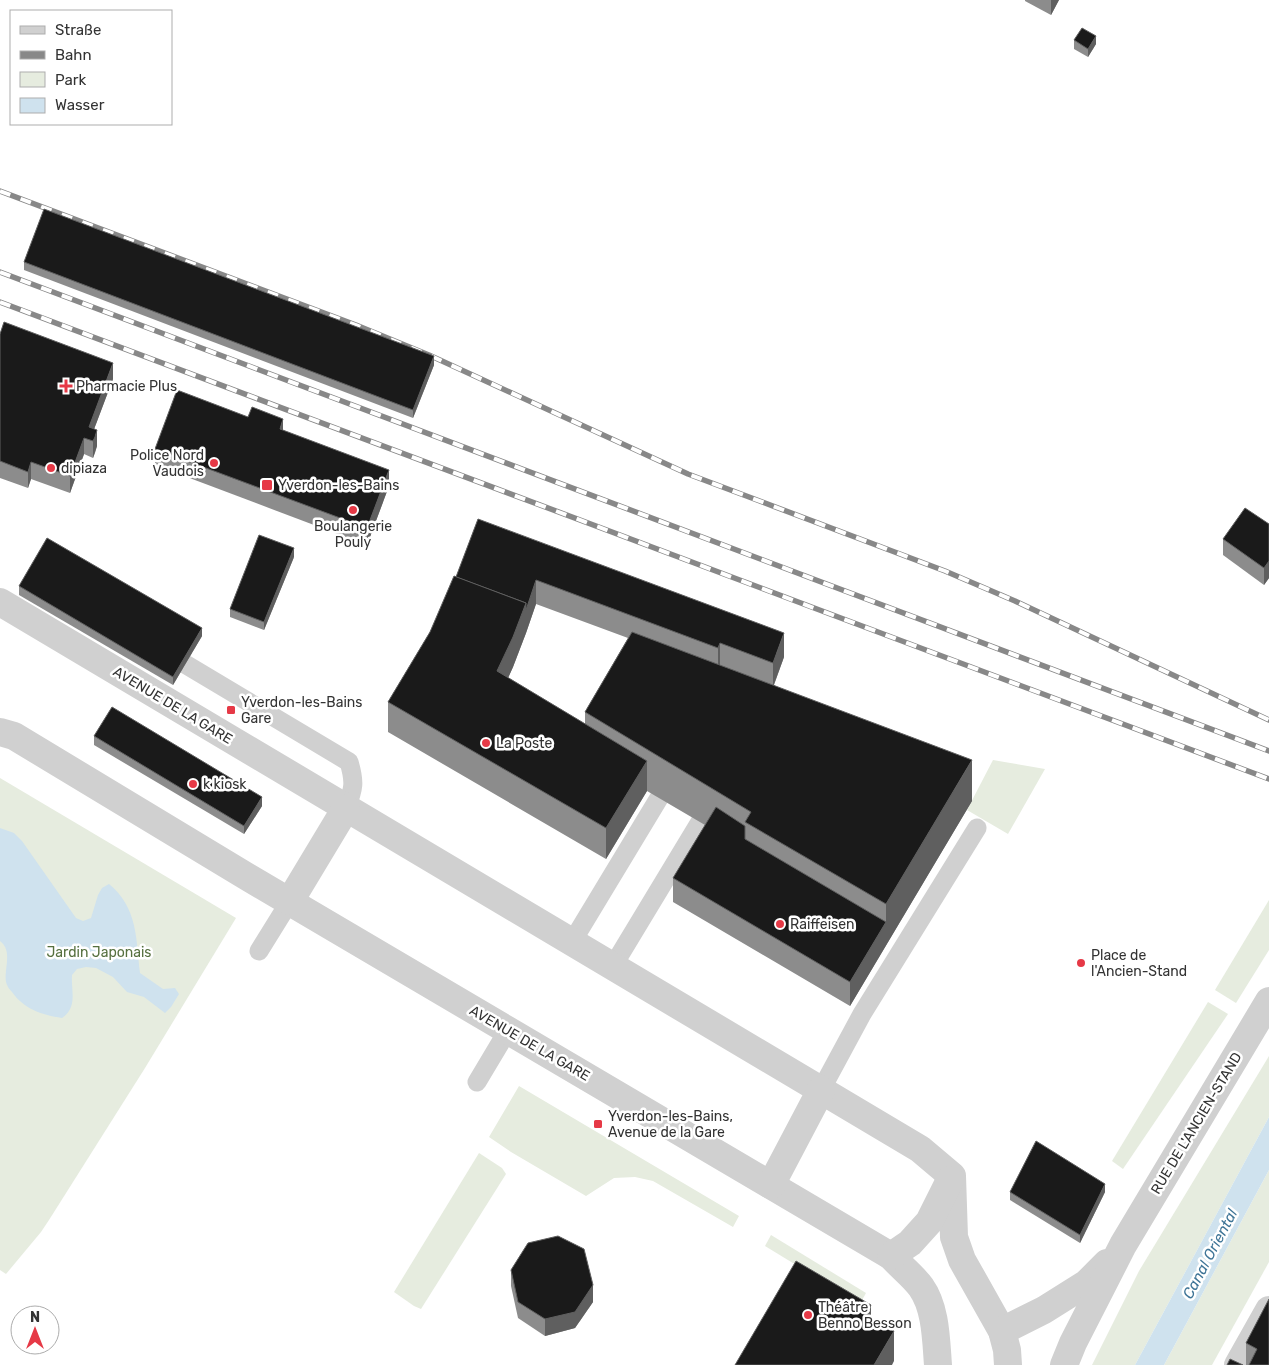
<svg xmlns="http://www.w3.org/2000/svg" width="1269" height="1365" font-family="Rubik,sans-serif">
	<rect width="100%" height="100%" fill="#fff"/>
	<g fill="#e6ecdf">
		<polygon points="993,760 1045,769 1008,834 967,810"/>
		<polygon points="0,778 236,918 145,1068 49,1220 41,1232 6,1274 0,1270"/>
		<polygon points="1269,900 1269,950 1236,1003 1215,990"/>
		<polygon points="1208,1002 1228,1014 1123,1169 1112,1161"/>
		<polygon points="1269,1056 1269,1117 1135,1365 1092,1365 1139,1271"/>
		<polygon points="519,1086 739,1216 733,1227 653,1181 635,1177 614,1178 586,1196 511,1152 489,1137"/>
		<polygon points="479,1153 502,1168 506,1174 421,1309 414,1306 394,1292"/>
		<polygon points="1269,1170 1269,1262 1212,1365 1164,1365"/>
		<polygon points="771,1235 866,1293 860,1304 765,1246"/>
	</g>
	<g fill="#cfe2ee">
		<path d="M0,828L14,833L22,841L76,918L83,921L91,918L98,895L102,888L109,884C138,908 136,939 140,973L163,989L175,988L179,994L171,1007L165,1013L144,997L127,992L113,977L96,968L86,967L77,969L72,975C71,992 78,1007 62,1018C42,1015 24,1009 12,992C9,989 7,986 6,982C4,968 13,951 0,941Z"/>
		<polygon points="1269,1117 1269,1170 1164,1365 1135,1365"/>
	</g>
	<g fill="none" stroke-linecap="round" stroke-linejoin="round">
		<g stroke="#d0d0d0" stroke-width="19">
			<path d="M185,664L349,762C355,782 354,789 346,808"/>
			<polyline points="572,942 659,798"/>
			<polyline points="259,951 290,901"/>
			<polyline points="613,966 700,822"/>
			<polyline points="477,1082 508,1030"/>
			<polyline points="821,1090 862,1014 977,828"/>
		</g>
		<g stroke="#d0d0d0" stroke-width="28">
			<polyline points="0,602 920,1149 952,1176 954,1237 962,1260 1002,1331 1007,1350 1008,1365"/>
			<path d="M0,732L14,736L251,879L891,1256C900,1266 913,1276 921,1287C936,1308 936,1340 938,1365"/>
			<polyline points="290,901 346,808"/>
			<polyline points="771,1185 821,1090"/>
			<polyline points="891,1256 910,1243 929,1222 950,1180"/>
			<polyline points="1002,1331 1044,1310 1087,1283 1107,1263"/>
			<polyline points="1064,1365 1073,1343 1123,1245 1269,1001"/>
			<polyline points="1238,1365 1269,1310"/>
		</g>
		<defs>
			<g id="rail">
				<polyline points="0,191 356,325 429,355 688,474 945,571 1015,601 1269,720"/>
				<polyline points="0,272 1269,751"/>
				<polyline points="0,302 1269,779"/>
			</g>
		</defs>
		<use href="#rail" stroke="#888" stroke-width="5.5"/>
		<use href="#rail" stroke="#fff" stroke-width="4" stroke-dasharray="11" stroke-linecap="butt"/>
	</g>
	<g fill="#8c8c8c" fill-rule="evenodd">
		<polygon points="1025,0 1059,0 1051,15 1025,1"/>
		<polygon points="1074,40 1096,44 1088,57 1074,49"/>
		<polygon points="24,262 434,365 413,418 24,270"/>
		<polygon points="0,334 113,379 94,429 97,446 95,453 93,458 84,454 70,493 31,479 28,488 0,478"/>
		<polygon points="283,430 389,486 367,545 155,465 155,449"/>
		<path d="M478,519L784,657L774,685L972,801L850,1006L673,902V878L705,825L647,791L606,859L388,732V702L430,632L456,577ZM536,604L628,638L585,712V724L508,678L513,667L526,633Z"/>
		<polygon points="1269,524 1269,578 1264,585 1223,555 1223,539"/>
		<polygon points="294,557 264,630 230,617 230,609"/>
		<polygon points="19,586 202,636 173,685 19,595"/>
		<polygon points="94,736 262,806 244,834 94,745"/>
		<polygon points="1010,1192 1105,1192 1080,1243 1010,1200"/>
		<polygon points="511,1270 593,1302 575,1328 545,1336 518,1318 511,1286"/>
		<polygon points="1269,1299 1269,1365 1246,1365 1246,1343"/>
	</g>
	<g fill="#5f5f5f">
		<polygon points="1051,0 1059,0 1051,15"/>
		<polygon points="1096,36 1096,44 1088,57 1088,49"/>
		<polygon points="434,356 434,365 413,418 413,410"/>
		<polygon points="113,363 113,379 90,440 89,427"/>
		<polygon points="283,419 283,435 280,429"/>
		<polygon points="97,430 97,446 93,458 93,441"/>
		<polygon points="84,438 84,454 70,493 70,476"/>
		<polygon points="31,462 31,479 28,488 28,472"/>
		<polygon points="389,470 389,486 367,545 367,528"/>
		<polygon points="294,548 294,557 264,630 264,622"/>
		<polygon points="1269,561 1269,578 1264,585 1264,568"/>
		<polygon points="536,580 536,604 526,633 513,667 497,702 497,671"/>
		<polygon points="202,628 202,636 173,685 173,677"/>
		<polygon points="784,633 784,657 773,687 773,663"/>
		<polygon points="720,643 720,667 718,672 718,648"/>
		<polygon points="972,760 972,801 850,1006 850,982 886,922 886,904"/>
		<polygon points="647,761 647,791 606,859 606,828"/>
		<polygon points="262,797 262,806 244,834 244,826"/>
		<polygon points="1105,1184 1105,1192 1080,1243 1080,1235"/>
		<polygon points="593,1285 593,1302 575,1328 545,1336 545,1319"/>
		<polygon points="871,1305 871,1336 866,1314"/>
		<polygon points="894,1331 894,1361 892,1365 874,1365"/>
	</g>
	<g fill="#1a1a1a" stroke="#5f5f5f">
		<polygon points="1082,28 1096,36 1088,49 1074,40"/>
		<polygon points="44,209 434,356 413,410 24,262"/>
		<polygon points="4,322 113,363 89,427 97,430 95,437 93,441 84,438 70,476 31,462 28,472 0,461 0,334"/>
		<polygon points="177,390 248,417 252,407 283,419 280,429 389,470 367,528 155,449"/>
		<polygon points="1245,508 1269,524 1269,561 1264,568 1223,539"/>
		<polygon points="478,519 784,633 773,663 720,643 718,648 536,580 526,610 526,603 456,577"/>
		<polygon points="259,535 294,548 264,622 230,609"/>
		<polygon points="47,538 202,628 173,677 19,586"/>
		<polygon points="454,576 526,603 513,637 497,671 647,761 606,828 388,702 430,632"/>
		<polygon points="632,632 972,760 886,904 745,822 751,812 585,712"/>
		<polygon points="112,707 262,797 244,826 94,736"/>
		<polygon points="716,807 745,826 745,839 886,922 850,982 673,878"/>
		<polygon points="1036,1141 1105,1184 1080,1235 1010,1192"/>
		<polygon points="558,1236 584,1249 593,1285 575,1312 545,1319 518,1302 511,1270 528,1243"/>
		<polygon points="796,1261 871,1305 866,1314 894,1331 874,1365 735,1365"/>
		<polygon points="1269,1299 1269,1365 1249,1365 1257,1349 1246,1343"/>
		<polygon points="1230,1359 1243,1365 1227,1365"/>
	</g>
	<g fill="#e63946" stroke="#fff" stroke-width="2">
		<path d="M63.5 378.5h5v5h5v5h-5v5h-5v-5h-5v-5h5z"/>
		<circle cx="214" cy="463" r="5"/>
		<circle cx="51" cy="468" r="5"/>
		<rect x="261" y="479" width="12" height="12" rx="2.5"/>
		<circle cx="353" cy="510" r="5"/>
		<rect x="226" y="705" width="10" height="10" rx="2.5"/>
		<circle cx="486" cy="743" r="5"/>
		<circle cx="193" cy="784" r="5"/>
		<circle cx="780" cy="924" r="5"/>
		<circle cx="1081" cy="963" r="5"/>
		<rect x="593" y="1119" width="10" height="10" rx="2.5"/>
		<circle cx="808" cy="1315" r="5"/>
	</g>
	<g text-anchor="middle" stroke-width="5" stroke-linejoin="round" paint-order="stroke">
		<g font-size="14" fill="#333" stroke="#fff" text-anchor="start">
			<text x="76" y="391">Pharmacie Plus</text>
			<text x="204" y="460" text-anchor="end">Police Nord<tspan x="204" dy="16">Vaudois</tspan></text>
			<text x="61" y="473">dipiaza</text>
			<text x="278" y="490">Yverdon-les-Bains</text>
			<text x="353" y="531" text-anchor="middle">Boulangerie<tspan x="353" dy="16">Pouly</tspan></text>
			<text x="241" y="707">Yverdon-les-Bains<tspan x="241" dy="16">Gare</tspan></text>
			<text x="496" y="748">La Poste</text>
			<text x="203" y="789">k kiosk</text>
			<text x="790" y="929">Raiffeisen</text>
			<text x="1091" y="960">Place de<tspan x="1091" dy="16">l'Ancien-Stand</tspan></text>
			<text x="608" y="1121">Yverdon-les-Bains,<tspan x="608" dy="16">Avenue de la Gare</tspan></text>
			<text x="818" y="1312">Théâtre<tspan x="818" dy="16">Benno Besson</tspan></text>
		</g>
		<g font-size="14" fill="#333" stroke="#fff">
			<text transform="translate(173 705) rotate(31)" y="5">AVENUE DE LA GARE</text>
			<text transform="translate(530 1043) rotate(30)" y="5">AVENUE DE LA GARE</text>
			<text transform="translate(1196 1123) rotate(-59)" y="5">RUE DE L'ANCIEN-STAND</text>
		</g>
		<g font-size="14" fill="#56703f" stroke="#fff">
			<text x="99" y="957">Jardin Japonais</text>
		</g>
		<g font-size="15" font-style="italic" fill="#3f7597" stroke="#fff">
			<text transform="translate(1210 1254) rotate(-62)" y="5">Canal Oriental</text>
		</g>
	</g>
	<rect x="10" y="10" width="162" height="115" fill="#ffffff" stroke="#adadad"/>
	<rect x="20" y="26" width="25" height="8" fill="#d0d0d0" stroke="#adadad"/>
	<text x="55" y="35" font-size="15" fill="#333333">Straße</text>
	<rect x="20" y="51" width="25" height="8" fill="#888888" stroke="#adadad"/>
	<text x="55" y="60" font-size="15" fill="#333333">Bahn</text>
	<rect x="20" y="72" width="25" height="15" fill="#e6ecdf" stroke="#adadad"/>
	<text x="55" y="85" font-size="15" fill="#333333">Park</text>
	<rect x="20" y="98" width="25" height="15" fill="#cfe2ee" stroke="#adadad"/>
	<text x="55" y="110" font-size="15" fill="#333333">Wasser</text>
	<g transform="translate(35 1330)"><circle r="24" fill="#ffffff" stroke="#adadad"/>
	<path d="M0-4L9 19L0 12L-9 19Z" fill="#e63946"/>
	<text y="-8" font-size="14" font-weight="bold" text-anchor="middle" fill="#333333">N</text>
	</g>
</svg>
